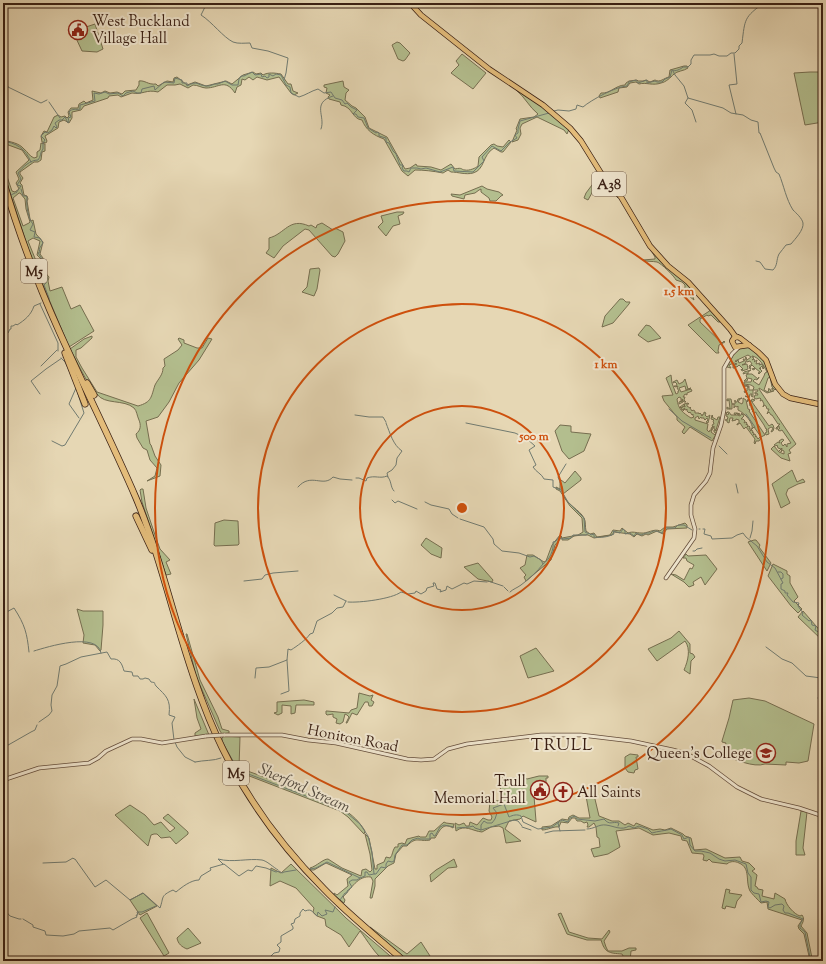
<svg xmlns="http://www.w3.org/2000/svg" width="826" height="964" font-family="'Sorts Mill Goudy',serif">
	<rect width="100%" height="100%" fill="#e6d7b4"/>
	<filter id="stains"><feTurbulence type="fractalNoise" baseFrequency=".005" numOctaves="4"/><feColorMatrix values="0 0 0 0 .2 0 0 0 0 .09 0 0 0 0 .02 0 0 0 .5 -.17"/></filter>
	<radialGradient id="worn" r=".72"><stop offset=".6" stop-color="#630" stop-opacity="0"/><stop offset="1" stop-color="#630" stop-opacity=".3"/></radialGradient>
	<g fill="#b3be8e" stroke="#766e50" fill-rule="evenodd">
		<polygon points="95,24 103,49 97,52 82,51 75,36 79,35 78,32 84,31 83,28"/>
		<polygon points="397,42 400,43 410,53 405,60 403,61 398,59 392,45"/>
		<polygon points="462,54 486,73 473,89 451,73 459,65 456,61"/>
		<path d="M684,66H687L688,68C684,71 677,71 674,74C670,78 666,82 661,83C653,86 646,82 639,84L636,82L630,83L627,87L619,88L618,92L600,98L599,96L601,93C610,94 616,85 625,85L626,83L629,81L637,80L638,81H643L646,80L650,82L655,80C660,83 664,78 669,77L670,70Z"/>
		<path d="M253,72L256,74L261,73L263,75C268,72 275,73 281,74L288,84H291L293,91L298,93L294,95L291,93L279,77L267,80L257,77L253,80L249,77L245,80L242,79L241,85L237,87L235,93C225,78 219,88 206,88C202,88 198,85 193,85L188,88L180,84L175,85H167L158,92C146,89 143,95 132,93L121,97L118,95L109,96L108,98L84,106L81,110L72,112V118L69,123L64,120L59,122L58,128L45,136L47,141L46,143L42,142L41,136L44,131L47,132L54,117L58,115L61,117L65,116L67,118L69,116L68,112L71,108H78L79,104L84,101L86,103L93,100L92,91L101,93L105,91L110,93L117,92L122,94L125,91L136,90L139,85V81C145,80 148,85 156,84L158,86L167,81L173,82L174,78L177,77L187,85L195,82L206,86L226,81L232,84L243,75Z"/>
		<polygon points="810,72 823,72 823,122 805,125 794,73"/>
		<path d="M343,81L344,87L349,90L346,93L345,100L352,106L356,108L365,117L369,128L387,137L405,169L410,168L416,164L417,166L431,167L441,170L451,164L455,169C463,167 461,170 465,170C469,171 476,168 478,166L479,157L491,145L494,144L497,146L503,147L509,140L511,142L503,152H501L494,148C482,155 485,170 473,173C466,175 458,172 451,172L448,170L443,173C433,171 424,170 415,170L408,176L402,171L384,139C373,135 366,130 362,120C352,119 353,107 341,105L340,102L329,99L328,97L330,95L326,93L327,88L324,87V85Z"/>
		<path d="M516,90L545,108L569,129L567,134L564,130L537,117L522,124L520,128L521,134L518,140L512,142L517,130L516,129L520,119L534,117L538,114C529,107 525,97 516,90Z"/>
		<path d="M3,140C11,142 19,143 24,149C28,152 29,156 34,158L37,157V152L40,150L41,143L45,144V151L42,152L41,160L38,162H34L20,172V174L23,178L20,183L22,185L24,195L27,196L28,199L27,201L30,219L31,221L33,220L36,234L43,242L40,254L43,258L42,269L49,277L48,281L50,291L62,287L71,309L80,305L94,331L69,347L30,254L3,171V165L12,191L15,192L19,189L16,183L19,179L16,172L29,160L22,150L3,143ZM19,193H20L25,199L26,209L30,222L29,223L23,226L13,198ZM33,238L40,241L37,255L41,259V274L46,278L45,283L28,241Z"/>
		<polygon points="596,172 618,197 618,198 611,191 598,182 588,200 584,198 586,193 595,181"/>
		<polygon points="482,186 487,189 499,192 503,195 501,196 496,201 490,201 489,198 481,192 481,189 479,190 475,193 465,195 464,199 452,196 451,194 460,195"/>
		<polygon points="397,212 404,212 403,214 398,216 400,224 393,226 386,236 378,227 383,222 381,216"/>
		<path d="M322,223L333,230L335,228L343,232L345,241L338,254L335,257L332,256L309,230L305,229L283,246L274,258L266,253L269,249V238C285,234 289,217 309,226L311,225L316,228L317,225Z"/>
		<path d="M653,251L691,288L692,294L694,300L685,293V285L682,282L676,280C675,277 661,263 657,262C652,261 648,262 643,260L655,259V257L652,252Z"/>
		<polygon points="319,268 320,270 317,289 314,296 302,292 307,287 310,269"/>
		<polygon points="620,299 623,299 626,302 630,302 629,304 613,323 602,327 605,316"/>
		<polygon points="711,310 720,322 718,322 711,315 708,316 707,315 700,319 700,322 722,343 724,341 725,342 719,345 718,351 719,353 716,353 688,325"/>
		<polygon points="646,325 650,326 661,338 648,342 638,335"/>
		<path d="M92,336V338L81,348L76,350V357L82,368L97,392L138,406C152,402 151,397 155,385C158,379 163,375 163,368L165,366L164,359L178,350L182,345L178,339L179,338L184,340V343L197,348H202L208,338L212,339L199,360L179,383L169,402L158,417L146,421L150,444L151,445L155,456L161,465L160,476L147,481L155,476L157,468L150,460L147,450L143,448L137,438L136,434C141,430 141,425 139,420C137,416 137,411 134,408C124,399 104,405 97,394L95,395L82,372L70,349L84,339Z"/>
		<path d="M742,347C763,346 770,374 776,389L775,390L772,387L770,377L768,378L764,390L768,392L769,389H768H770L771,392L772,391V388L774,391L767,393L759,388V389L796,444L789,450L791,453L788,454L790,461L781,458L771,449L774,446L779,452L784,454V451L782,450L781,452L782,448L779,451L781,449L778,448L777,445L776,446L774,445L778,442L780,443L779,441L782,439L784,440L781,443L783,446L785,444L787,447V444L791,443L782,430L780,431L778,430L780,428H779V426L777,427L778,429H776V428L780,424H778L772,415H771L769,412L767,414L769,409H767L766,406L764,405L763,407L764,404L762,400L760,401L761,399L760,398L756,399L754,398L755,395H758L757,393L755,394V392H757L758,390H753V397L751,396L752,394H750L749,398L745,396L748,397L746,391L745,393L744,391H747V388L749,387L746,386L744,387V385L749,386V390H753L754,387L751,385L744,384V382H751L752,379L748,378L747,381H744L747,378L746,375L748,374L746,373L743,374L744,372L751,370L748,372V374H752L758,379L759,377L757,380L755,379L753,381L759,385L764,376L765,373L767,372C764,366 759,357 752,356V357L754,358L752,360L754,359L755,361L754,362L757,360L756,364L760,363L759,365L762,364L764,368L763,369L762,366L760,368L761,369L759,368L762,371L759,374L758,373L760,372L755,368L754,370L752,369L755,368L752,365L750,367L751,369H750L749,366L752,364L750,361L747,362L745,358L746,357L747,360L751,357L748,355L735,361L736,362L738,360L739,363L744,361L743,359H744L746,363L742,365L747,364L748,369L742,371L741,369L742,370L743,369L739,365L737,367L735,366L736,368H733V365L737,364L734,363L729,365L731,368L727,367L734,354Z"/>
		<path d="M671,375L672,383L676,394L678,393V391H679L677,388L678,386L675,387L674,386H676L677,384L675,382L673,383V382L677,380L679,384L683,382L685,379L688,389L691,388L686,390L685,386L679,388L681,392L691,389L692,391L687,393V395L685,394L683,397H685L684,400L686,402H684L682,399L683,402L679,404V402L682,401H681V398L679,397L677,399C678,409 683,413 691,418L694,417L693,416V414L692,415L690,412L689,413L687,411V409L686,410L684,409L683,411L685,408L682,410L681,408L684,406L681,408L680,407L684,404L685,407L684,404L688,403L689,404H687V406L690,408L691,407L690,408L692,411L693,410L695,411V413H699V414L700,413L701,414L702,416L703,414H704V412L706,413L705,415L707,417L710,415L708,423L706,422L708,420L707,418L705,420L704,419V418H701V417L699,419L698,416L695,418V420L708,424L707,430L709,432L710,430H712L711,428L713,427L712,426L713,424H714L713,421L714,420L711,419L712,415L713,416L712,417L717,420L718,417H720L716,430L714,429V426L711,432L715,435L716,433L714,432V430L718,431L712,441L690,427L684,434L682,432L685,427L677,420V417L664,401L662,396L673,395L666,378Z"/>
		<path d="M742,398L740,399L738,402L742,404L743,402V398L746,400L748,409L750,410L749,411L765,435L761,437L754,427L750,431L752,430L753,432L752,433L753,432L754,434L753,435L755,434L756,436L755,437L756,436L758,439L760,437L761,438L759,441H756L755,444L754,443L755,439L746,427L744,429L740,423L737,425V424L739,423V420L736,419V420L732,421L733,418H730L729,423L727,422V420H725H727L728,417L726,416V412L727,415L729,414L727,412H729L731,415H735L734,413H737L735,415H738L737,413L740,414L738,415L740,416L742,413V415L743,414L744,416L741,419H743L745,421L744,423L746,422L747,423L746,425L747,424L748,426L747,427L749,426L750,427L749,429H752C754,424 745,413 738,410V406L737,407L735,406L734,408V404H732V409H727V407L730,409L729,400L727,401V399H731L732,404H735V400V402H737L738,399Z"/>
		<polygon points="748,399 750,400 751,402 752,399 755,400 752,402 769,426 772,424 773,425 774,428 773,431 771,432 773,428 771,427 768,429 769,434 766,435 765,433 767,432 766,430 767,429 766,429 764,425 756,413 756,412 754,413 752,411 754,410 752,410 751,407 752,406 750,406 749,400 747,402"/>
		<polygon points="560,425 571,426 571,432 591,434 584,451 569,459 562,451 555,431"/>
		<polygon points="792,470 797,482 803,479 805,482 798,484 788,489 786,494 790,503 781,508 772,484"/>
		<path d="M575,471L581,478V480L563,494C566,504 580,510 584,518C586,521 585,527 586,531L590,534L594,533L597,537L610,535L613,530L620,531L622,528L628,533C633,531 636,533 641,533C647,534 654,528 660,531L665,527H673L685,523L687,525V528L667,529L663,534L657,531L648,535L646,534L642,536L637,534L634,537L630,534L614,532L612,535L594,538L588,535H582L574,536L568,540H562V538L578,535L583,532L582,518L570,506L560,491L556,489V487L560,489V482L561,480L565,483Z"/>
		<polygon points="141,489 143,489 146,508 156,538 160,549 170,560 166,562 171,574 166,575 142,502 140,490"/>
		<polygon points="224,520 238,521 239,544 238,545 215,546 214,545 215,523"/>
		<polygon points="560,535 562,537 555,545 551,560 526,581 524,577 526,575 520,568 525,565 527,555 533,555 544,562 546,561 552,545"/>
		<polygon points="426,538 442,548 441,558 431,554 421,545"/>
		<polygon points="754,540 756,540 760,545 759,547 771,563 767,571 748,542"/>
		<polygon points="686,554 688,556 706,555 717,569 705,585 701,577 693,582 694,585 689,587 684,582 671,574 676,575 684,580 690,568 692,569 694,565 687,561 686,558 683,558"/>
		<polygon points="478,563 493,580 492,582 478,579 464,567"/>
		<polygon points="773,564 787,571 787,574 790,576 790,583 798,597 794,601 802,609 798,613 791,606 768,576"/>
		<polygon points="77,609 83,611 103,611 103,625 101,650 100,651 95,645 83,643 84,635"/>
		<polygon points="803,611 823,634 823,641 798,617"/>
		<path d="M679,631L690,644V653L693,654L695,657L691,661L690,674L684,670C688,661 691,649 685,641L657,661L648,649L671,638Z"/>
		<polygon points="186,634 187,634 200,680 218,717 222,729 229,731 229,733 222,734 220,731 196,676"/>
		<polygon points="536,648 554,671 528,678 520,656"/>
		<polygon points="359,693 370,696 373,695 371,700 374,702 372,706 369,706 368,702 365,702 357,715 352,713 347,723 346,723 349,717 347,715 345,714 343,722 340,724 336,723 337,719 333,717 333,714 327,715 326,714 326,711 327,711 349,713 351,710 357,708"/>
		<path d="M749,698L765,701L814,724L808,761L799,763L786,762V765L765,764C753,768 735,759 722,755L726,743L722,742V741L729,718L733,700Z"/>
		<polygon points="194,699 209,735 195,736 195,733 201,729 197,718"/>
		<polygon points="304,700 314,702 314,705 296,705 295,713 291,714 291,706 282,705 282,713 278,715 274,713 277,712 277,702"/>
		<path d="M224,736L240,737L239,768L295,788L300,787L303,791C327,803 350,806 365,831L364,834L348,817L340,811L239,772L222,741V738Z"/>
		<polygon points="630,754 638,755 638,757 636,757 638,769 635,770 634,773 628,772 625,768 625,757"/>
		<path d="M539,776H548V778H546V787H536L534,796L536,821V822L523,816L520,819L509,821L505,829L521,841L506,843L503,828L499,826L491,827L482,832C472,831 465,824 456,831L455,823L459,825L464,823L466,826H469L470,822L477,825L483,818L488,820H491L492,817L489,811L490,802L502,800L500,791L502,778H525L527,779Z"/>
		<path d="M594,795L599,816L612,821H619L625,825L628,823L634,826L636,823L653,830L660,829L665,830L671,828L683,834L685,836L691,838L694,850L706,849L725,858L740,857L742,861L749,863L755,869L752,871L757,875L755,886L757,887L758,889L763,890L762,896L774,899L775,893L785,899C786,905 794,914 800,916L802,915C805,919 803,922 801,926L807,933L812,958L807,961H804L809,956L804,934L799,929L798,926L802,920L768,909L767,902L761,903C759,901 752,894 750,891C745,881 751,868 739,863C735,861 730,861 727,864L712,862L709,859L707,861L703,860L704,856L703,854L692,853L687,841L682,840L681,836L669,833L653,835L639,828L616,831L620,847L608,854L594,857L591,849L600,847L599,838L597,837L596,827L594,823L589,827H587L588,825L587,822L584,823L581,821H577L575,818H572L568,823L561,822L559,827C554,826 548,830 542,830V827L551,826L562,819L568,820L569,817L573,815L579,818H590L586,796Z"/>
		<polygon points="130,805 145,815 154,825 161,822 170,832 175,828 163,818 168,814 188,832 188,834 176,844 170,837 161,838 157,834 154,834 151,835 148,846 115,815"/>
		<polygon points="801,811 807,812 803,848 805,855 796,855 796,841"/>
		<path d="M444,822L446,823L454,824L453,828C443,822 440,830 435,838H431L430,840C419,842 416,836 407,846H403L396,854L394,863L388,866L375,879V886L372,898H370L373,881L371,877C358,875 351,889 343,897L345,900L344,903L334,895V893L337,895L348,886L347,879L352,875L326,863L314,870H311L310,868C317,866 323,859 328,859L342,868L361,876L362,870L366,869L370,872L372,870L370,854L365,834L369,838L375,869H377V865L384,862L386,857L390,858C393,855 392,851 395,847H398V844L402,843L405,844L407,839L419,836L420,837H426L429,831H434Z"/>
		<polygon points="454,859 457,867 448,868 431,882 430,875 436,870"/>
		<path d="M291,864L346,918L396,961C393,961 388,962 386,961C377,958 366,938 360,931L349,947L341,935L326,926L325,919L317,916L313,912L314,908L296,888L280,881L270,886L271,868L281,873Z"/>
		<polygon points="726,889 730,890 729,893 742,895 737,901 735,908 726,906 725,909 722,908"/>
		<polygon points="143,893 157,906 140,915 130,900"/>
		<polygon points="147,913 169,953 164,956 140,918"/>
		<path d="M561,913L569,932L588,938L602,939L609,930L610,932L604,941L606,947L608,951H622L629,948H636V950L631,951L630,961H626L622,954C609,953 605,953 601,940H587L567,934L558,914Z"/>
		<polygon points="370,927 407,954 421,942 430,956 422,961 407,961"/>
		<path d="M188,928L201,943L187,949C182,947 178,944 177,938Z"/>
	</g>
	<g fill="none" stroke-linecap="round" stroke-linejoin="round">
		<g stroke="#717b71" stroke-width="1">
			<path d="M207,3L201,15C212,22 223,37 233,42C238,44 245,43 250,43L252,48L268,51L288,58L286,73L284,80"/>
			<polyline points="734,54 737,84 729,85 736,114"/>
			<path d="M673,71L675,75L684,86L688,98L723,108L731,113L743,115L751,120L758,122L759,133H760L774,168L776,172L779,174C784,186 786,199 793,210C796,213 802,218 803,223C804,230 795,239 791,244L786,245C784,248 781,251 779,254C776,260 778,265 773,270L765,269L760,262L756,261"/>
			<polyline points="3,81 8,87 41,103 47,100"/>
			<polyline points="3,91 4,91 8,87"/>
			<polyline points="688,98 685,103 692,110 696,122"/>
			<polyline points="49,102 60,118"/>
			<path d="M554,111L558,110L569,111L576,109L577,105L583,107C591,100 617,86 627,86L629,82L636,80L638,83L647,80V83L655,81L657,82H662L665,79L670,77L672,70C675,72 681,69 683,67H688L691,64V60L694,55H710L714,54L719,56H727L731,53H735L739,49V46L742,43C745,19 744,17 764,3"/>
			<path d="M321,129C326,116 311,103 333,96"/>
			<path d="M3,141C16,143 25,148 31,162"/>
			<path d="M21,189L23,196H26L27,197C26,205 28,219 33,224L30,230L35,232L34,237L40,238L43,243L39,249L40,252L38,253L42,259V272L45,273L47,278L46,283L44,285L49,298V300"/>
			<path d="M16,193L21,186L17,185L21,179L18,173C23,167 30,160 38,160C41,157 40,152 43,149V143L45,140L41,136L45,132L48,133L52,130L54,126L56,128L57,127L55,123L59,120H62L65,117L68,123L69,121L68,118L71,117L69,112C72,108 76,110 80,109V105L95,101L94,93L99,94L105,92L109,94L118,93L123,96L126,93L133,91L137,93H141L142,89L154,86L155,90L164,82L174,83L175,78L182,80V83H187V86C198,80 196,85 206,86C211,87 213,83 218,84L225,81L232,85H238L239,79L241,76H244L252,72L255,75L261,74L262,77L265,76L267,78L269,77V74L273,76L276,74L281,75L286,85L290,87L291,93L299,97C306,95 311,91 318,89L324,93L331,92L335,98L342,100L345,104L347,103L351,107L357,110L353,114H356L358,117L364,118L368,128L376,133L378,132L379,133V136L386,138V142L389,143L393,151L396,154L400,165H403L402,168L404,171H407L409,172L411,168H417L421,169L426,168L440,172L453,167L454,171L473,172L484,161L482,157L492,146L501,151L510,142L517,138L515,135L518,133V129L520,121L549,113"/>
			<polyline points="11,195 15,193"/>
			<polyline points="40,304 58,343 58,351"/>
			<path d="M3,334L8,333L10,329H11V326H13L16,324L17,325C25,320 31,315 34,306L41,303"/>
			<polyline points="61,358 65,362 69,370"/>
			<polyline points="41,366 57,350"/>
			<polyline points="76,388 69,404 79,418"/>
			<polyline points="40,394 31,381 46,369 62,358"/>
			<polyline points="669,409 682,421 711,438"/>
			<polyline points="746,414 755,427"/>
			<polyline points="355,415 369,417 383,417 386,422"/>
			<path d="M386,423C390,433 393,445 402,451L397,458L396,465L392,470L387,473L388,477"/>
			<path d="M466,423L515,433L526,438L535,446L529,450L536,465L533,467C536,472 542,474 544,479L553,480V487L561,490"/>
			<polyline points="52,441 62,446 65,445 84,413 78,394"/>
			<polyline points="719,446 727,454"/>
			<polyline points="566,464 558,477 562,487 561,490 568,502 584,518 585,532 587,533"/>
			<path d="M356,478H359L366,481L367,478C375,475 380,479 387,476C392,481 390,487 394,491"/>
			<polyline points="736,484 738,493"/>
			<path d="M298,487C311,472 323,488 333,477L340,479L352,480"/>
			<polyline points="392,500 395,503 398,501 417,509"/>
			<polyline points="425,502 431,505 449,509 452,514 458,518"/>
			<path d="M460,519L484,527L493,539L494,544L502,551L519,553L530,557L534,556L541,560L543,564C550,559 554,550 553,542L556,541L559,537L563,539L571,538L573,535H586L589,533L591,535L594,534V537C601,538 608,537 614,534L613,531L620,533L623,529L625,531V534L630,533L634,536L636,533L641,535L646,533H650C655,529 657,532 662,533L665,528H675L678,525H684L692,530"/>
			<polyline points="699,529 700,529"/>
			<polyline points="703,529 705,529 704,534 711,536 712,539 732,538 737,535 743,533 746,537 757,546 767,562 775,568 783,583 781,584 781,589 785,591 785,593 788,593 787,595 793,602 799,603 798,606 803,613 802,615 809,621 811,620 812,625 816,626 815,630 823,635"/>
			<polyline points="750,538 752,531 753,521"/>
			<polyline points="693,551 695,551 697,549 702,548"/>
			<polyline points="778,572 781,572 783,574 783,578 781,579"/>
			<polyline points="244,581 262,579 265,575 273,573 298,571"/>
			<polyline points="488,581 503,586"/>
			<polyline points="504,587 508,591"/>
			<path d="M510,592C513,589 517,588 521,585C529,579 537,572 543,564"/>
			<polyline points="334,595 346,601"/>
			<path d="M348,602C359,603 392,599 401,592L408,594L415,593L416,591L421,594L426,591L427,588L434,586L433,583H435L437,589L441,590L440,592L446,590L447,586L452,589L464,583L467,584L474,581L487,582"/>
			<path d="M3,614L14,608C25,625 27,633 29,652"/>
			<polyline points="766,647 782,659 792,663 806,676 821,678 821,689"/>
			<path d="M34,651C47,647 98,631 101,653"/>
			<path d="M255,678L256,668L269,667L287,660L288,649L291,650C297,646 306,640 310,634L313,633L317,621L332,613L337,608L343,607L346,601"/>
			<polyline points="281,694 289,691 287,660"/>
			<polyline points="818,698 819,700"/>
			<path d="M39,722L49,715L52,711L51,705L52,695L57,686L60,666L66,664L81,657L107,652L111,659C120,658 122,664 124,671L132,672L133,676H138L140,679H143L145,678L149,679L151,682C157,683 153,682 156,686C166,696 171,699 169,715L175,717L172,723L174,740"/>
			<polyline points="175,742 177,747 185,757 195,762"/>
			<polyline points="3,748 31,732 35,730 37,725"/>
			<polyline points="229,755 238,770 319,801 348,814 360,824 368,836 372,852 374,874 376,874 381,867 386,868 386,864 388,861 392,862 394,861 395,855 402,845 407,845 412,840 418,838 420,839 430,839 430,834 432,833 434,836 435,836 440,827 444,825 454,827"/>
			<path d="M195,762C204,760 214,761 221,758"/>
			<polyline points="558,823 560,831"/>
			<polyline points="522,827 531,830"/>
			<path d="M457,828C463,827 468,828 473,826L475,828L481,830V825L484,821L487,823H492L495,819L497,813L493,808L504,804L509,817C513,815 517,814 521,816L523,822L538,829L552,827L562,820L568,822L570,818L575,816L577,819L595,821L604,819C610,826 612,821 619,823L618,826"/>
			<path d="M587,829C594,829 599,824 606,825C614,826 622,831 629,826L634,828L639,826L648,829L652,833C658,831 665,831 671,829L682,835L684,839L689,837L690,845L695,851H701L710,853L719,859L725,861L735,860L746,864L748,873L751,877V890L754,893L759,894L761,902L766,901L769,902L768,907L770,908L775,905L782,904L784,906L783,910L785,913H788L803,919L800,924V928L805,932L810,957L805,961"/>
			<polyline points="481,830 514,820 518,821 522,826"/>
			<polyline points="545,833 553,831 585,830"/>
			<path d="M43,863L66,862L73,858L74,859H75L95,887L106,880L130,900L143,893L160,908C164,897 160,896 173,890L176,892C182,887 191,880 199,880L201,876L211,870L210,868L224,864L239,876L248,870L252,871L256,866L266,868L276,872L279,871L282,873L284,872L296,870"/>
			<path d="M223,864L218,859C233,863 248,858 262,860C267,861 273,867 278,870"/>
			<polyline points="310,869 316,868 327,862 360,878 365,876 365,872 367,872 369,875 374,874"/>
			<polyline points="340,900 345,893 347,893 347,891 352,887 349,882 352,880 357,880 360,878"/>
			<polyline points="3,908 10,916 19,919 21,919"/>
			<polyline points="23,919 33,925 33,927 45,931 46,935 63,936 74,934 79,931 110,928 113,930 132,919 137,917 136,915 138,915 137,912 142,912 156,906"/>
			<path d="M266,961L274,953L279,952L280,948L277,945L281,942V936L293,929V927L291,924L294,923L295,919L300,916V913L303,909L305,911C313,908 312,913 317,916L318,912L322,916L327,914L325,910L333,912L335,907"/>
		</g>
		<defs>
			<g id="tertiary">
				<polyline points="666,578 694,538 695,529 691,515 691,505 694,495 706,481 710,473 713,448 721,425 724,410 724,368 732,354 739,347"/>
				<polyline points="224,735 282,735 308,740 336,743 407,759 421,760 434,759 448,749 467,744 541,735 581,735 631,741 673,750 687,754 709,766 737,787 761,799 799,808 823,816"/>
				<polyline points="3,780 39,768 89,763 98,758 106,751 132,739 141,739 162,743 206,736"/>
			</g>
			<g id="primary">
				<polyline points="410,3 421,15 489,69 543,105 570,128 581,141 604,178 621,197 650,246 668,266 688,282 730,329 735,336 740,338 758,352 766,360 775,384 783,394 790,398 823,405"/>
				<polyline points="737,337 734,338 732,341 735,347 749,345"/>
			</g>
			<g id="motorway">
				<path d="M3,180C18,232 37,282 59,331C84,387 112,442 136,498C164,565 177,636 203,703C229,773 271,836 324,889C349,915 377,937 404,961"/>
				<polyline points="65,353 85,404"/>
				<polyline points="87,383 94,395"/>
				<polyline points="136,516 152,550"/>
			</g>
		</defs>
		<use href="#tertiary" stroke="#644d3b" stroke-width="4.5"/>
		<use href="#primary" stroke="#391f13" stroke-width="6"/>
		<use href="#motorway" stroke="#391f13" stroke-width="7"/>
		<use href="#tertiary" stroke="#efe5ce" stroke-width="3"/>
		<use href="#primary" stroke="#e3bc7a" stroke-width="4.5"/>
		<use href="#motorway" stroke="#e3bc7a" stroke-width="5.5"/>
		<defs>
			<polyline id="tertiary-bridge" points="206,736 224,735"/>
		</defs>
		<use href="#tertiary-bridge" stroke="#644d3b" stroke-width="4.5" stroke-linecap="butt"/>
		<use href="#tertiary-bridge" stroke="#efe5ce" stroke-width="3"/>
	</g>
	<g fill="none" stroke="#ce500d" stroke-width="2">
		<circle cx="462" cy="508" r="102"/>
		<circle cx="462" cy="508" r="204"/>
		<circle cx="462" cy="508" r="307"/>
	</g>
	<defs>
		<symbol id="civic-ring" viewBox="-11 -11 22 22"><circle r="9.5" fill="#efe5ce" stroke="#8f2418" stroke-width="1.5"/><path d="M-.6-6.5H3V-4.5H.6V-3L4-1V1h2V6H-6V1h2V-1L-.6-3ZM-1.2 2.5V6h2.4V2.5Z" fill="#8f2418"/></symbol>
		<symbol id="school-ring" viewBox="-11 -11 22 22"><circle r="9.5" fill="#efe5ce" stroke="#8f2418" stroke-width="1.5"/><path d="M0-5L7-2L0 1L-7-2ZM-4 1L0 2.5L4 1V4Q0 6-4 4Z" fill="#8f2418"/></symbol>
		<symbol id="church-ring" viewBox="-11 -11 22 22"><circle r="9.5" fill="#efe5ce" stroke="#8f2418" stroke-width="1.5"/><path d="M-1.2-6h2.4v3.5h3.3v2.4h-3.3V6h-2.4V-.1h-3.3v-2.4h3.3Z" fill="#8f2418"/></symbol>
	</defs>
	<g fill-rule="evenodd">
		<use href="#civic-ring" x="67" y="19" width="22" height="22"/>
		<use href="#school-ring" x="755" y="742" width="22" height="22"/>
		<use href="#civic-ring" x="529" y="779" width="22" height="22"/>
		<use href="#church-ring" x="552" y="781" width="22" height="22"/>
	</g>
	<g text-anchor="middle" stroke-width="4" stroke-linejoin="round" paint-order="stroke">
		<g fill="#efe5ce" stroke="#705a4b" stroke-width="1">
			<rect x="592" y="172" width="34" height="24" rx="3"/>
			<rect x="21" y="259" width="26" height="24" rx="3"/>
			<rect x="223" y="761" width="26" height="24" rx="3"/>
		</g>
		<g font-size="14" font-weight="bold" fill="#391f13">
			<text x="609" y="189">A38</text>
			<text x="34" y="276">M5</text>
			<text x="236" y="778">M5</text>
		</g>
		<g font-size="15" fill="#391f13" stroke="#efe5ce" text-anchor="start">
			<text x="92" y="26">West Buckland<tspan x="92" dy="17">Village Hall</tspan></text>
			<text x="752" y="758" text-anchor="end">Queen's College</text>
			<text x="526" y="786" text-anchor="end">Trull<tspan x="526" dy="17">Memorial Hall</tspan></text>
			<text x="577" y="797">All Saints</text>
		</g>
		<g font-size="15" fill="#391f13" stroke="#efe5ce">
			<text transform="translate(353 738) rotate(11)" y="5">Honiton Road</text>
		</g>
		<g font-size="16" font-style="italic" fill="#554d42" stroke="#efe5ce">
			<text transform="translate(305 787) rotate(24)" y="6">Sherford Stream</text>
		</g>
		<g font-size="17" letter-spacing="1" fill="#391f13" stroke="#efe5ce">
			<text x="562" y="750">TRULL</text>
		</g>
	</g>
	<circle cx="462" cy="508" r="6" fill="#ce500d" stroke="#efe5ce" stroke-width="2"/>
	<g font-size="12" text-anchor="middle" font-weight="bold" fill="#ce500d" stroke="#efe5ce" stroke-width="4" stroke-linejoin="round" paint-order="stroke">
		<text x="679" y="295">1.5 km</text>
		<text x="606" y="368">1 km</text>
		<text x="534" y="440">500 m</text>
	</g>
	<rect width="826" height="964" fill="none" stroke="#e6d7b4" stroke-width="16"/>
	<rect x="4" y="4" width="818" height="956" fill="none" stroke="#391f13" stroke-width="2"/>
	<rect x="8" y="8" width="810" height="948" fill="none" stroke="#391f13"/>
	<rect width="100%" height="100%" filter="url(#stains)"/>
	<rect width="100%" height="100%" fill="url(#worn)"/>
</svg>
